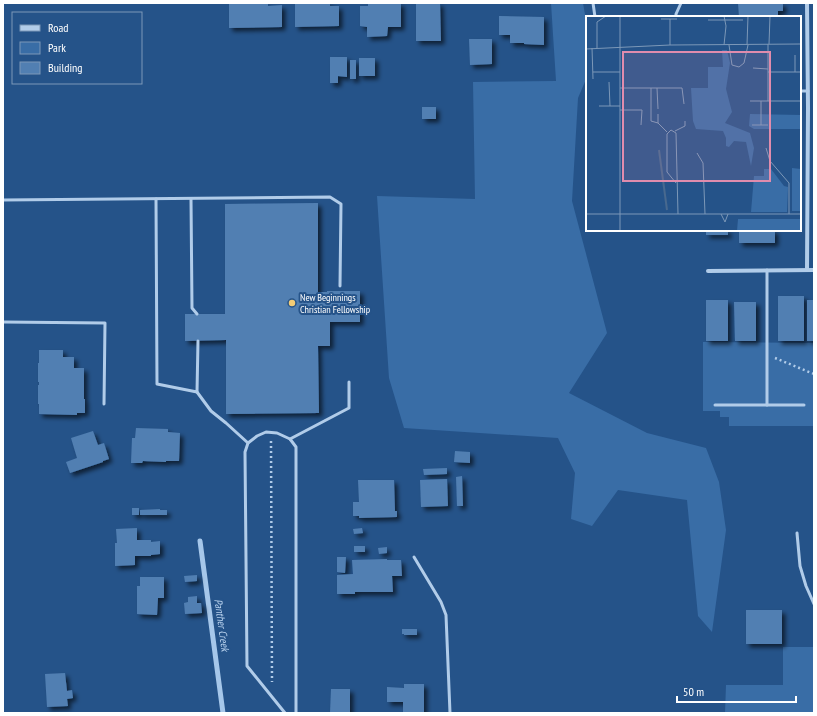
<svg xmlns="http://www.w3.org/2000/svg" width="817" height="716" font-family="'PT Sans Narrow',sans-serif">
	<defs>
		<filter id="shadow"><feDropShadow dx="3.5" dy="3.5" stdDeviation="2" flood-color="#0009"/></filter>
	</defs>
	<rect width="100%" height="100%" fill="#255389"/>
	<g fill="#396da6">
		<polygon points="551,3 583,3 587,26 587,77 578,98 572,201 607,333 569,393 647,433 706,448 719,482 726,530 712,632 698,616 687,500 618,490 592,526 571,519 575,473 558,438 404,428 389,378 377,196 475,199 473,82 556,81"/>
		<polygon points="703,342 814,343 814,426 729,426 729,417 720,417 720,411 703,411"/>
		<polygon points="783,647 814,647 814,713 725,713 726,685 783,685"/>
	</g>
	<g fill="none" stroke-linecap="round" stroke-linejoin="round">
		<polyline stroke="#a6c7ea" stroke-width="5" points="200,541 223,713"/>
	</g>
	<g fill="#517fb2" filter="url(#shadow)">
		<polygon points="229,3 268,4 268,6 282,5 282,27 229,28"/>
		<polygon points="295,3 330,3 330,6 339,6 339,26 295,27"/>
		<polygon points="368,3 401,3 401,27 388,27 387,36 367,37 367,27 360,26 360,6 368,6"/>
		<polygon points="416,3 440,3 441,41 416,41"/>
		<polygon points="738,3 783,3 783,11 778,11 778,17 739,17"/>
		<polygon points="499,16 544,17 544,45 524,44 524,43 510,43 510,35 499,35"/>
		<polygon points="469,39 492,39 492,64 470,65"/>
		<polygon points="330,57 347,57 347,77 338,76 338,83 330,83"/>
		<rect x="359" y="58" width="16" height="18"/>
		<rect x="350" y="60" width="6" height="19"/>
		<rect x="422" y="107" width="14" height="12"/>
		<polygon points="318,203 318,292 327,292 327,291 360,291 360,322 330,322 330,346 318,346 319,413 226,414 226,340 185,341 185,314 225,314 225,204"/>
		<rect x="706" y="230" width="22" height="5"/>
		<rect x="739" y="230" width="36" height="13"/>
		<rect x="778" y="296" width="26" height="45"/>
		<rect x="706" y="300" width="22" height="41"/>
		<rect x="807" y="300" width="7" height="41"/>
		<polygon points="734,302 756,302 756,341 735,341"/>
		<polygon points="39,350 63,350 63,357 74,357 74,368 84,368 84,399 85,399 85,413 77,413 77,415 39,414 39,404 38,404 38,385 39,385 39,382 38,382 38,363 39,363"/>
		<polygon points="136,428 168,429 168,432 180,433 179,461 166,461 166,462 143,461 142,463 131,463 132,438 135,438"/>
		<polygon points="93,431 98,445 104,443 109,459 103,461 103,462 70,473 66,462 77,458 71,438"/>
		<polygon points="455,451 470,452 470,463 454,462"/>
		<polygon points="447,468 447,474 424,475 423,469"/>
		<polygon points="462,476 463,506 457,506 456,477"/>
		<polygon points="447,479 448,506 421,507 420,480"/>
		<polygon points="358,480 394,480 395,511 397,511 397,517 359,518 359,516 353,516 353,502 359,502"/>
		<rect x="132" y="508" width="7" height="7"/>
		<polygon points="160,509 160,510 167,510 167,515 140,515 140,510"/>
		<polygon points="137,528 137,540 151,540 151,542 160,541 160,554 151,555 151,556 135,556 135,565 115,566 115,543 117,543 116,529"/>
		<polygon points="362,528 363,533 354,534 353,529"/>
		<rect x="354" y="546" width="11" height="6"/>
		<polygon points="387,547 387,553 379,554 378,548"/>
		<polygon points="337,557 346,557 345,573 337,572"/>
		<polygon points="387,559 387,560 401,560 402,576 392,576 393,592 355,592 355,594 337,594 337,575 353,574 352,560"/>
		<polygon points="197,575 197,581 185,582 184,576"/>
		<polygon points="140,577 164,577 164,598 158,598 157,615 137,614 137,586 140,586"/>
		<polygon points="197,596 197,603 201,603 202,613 185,614 184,603 188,602 188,597"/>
		<rect x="746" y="610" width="36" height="34"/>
		<polygon points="402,629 417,629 417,635 404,635 404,634 402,634"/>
		<polygon points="65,673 67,691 72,690 73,698 67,699 68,706 47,707 45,674"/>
		<polygon points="404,684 424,684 424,713 403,713 403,702 387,702 387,687 404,688"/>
		<polygon points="331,689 350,689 350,713 330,713"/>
	</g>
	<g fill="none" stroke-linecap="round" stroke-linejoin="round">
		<g stroke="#b1cce9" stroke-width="2.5" stroke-dasharray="2 3" stroke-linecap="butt">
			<polyline points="775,358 814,374"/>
			<polyline points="271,441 272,682"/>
		</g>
		<g stroke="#b1cce9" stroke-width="3">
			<polyline points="593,3 595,17"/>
			<polyline points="676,17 676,14 681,3"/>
			<polyline points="800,91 808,91"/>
			<polyline points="156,199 157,384 197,392 198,341"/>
			<polyline points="191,199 192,308 197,314"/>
			<polyline points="3,200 330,197 341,204 340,286"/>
			<polyline points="767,270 767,405"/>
			<polyline points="3,322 105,323 104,404"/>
			<polyline points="197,392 211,411 226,423 248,443"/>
			<polyline points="715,405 804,405"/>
			<polyline points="290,439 349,408 349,382"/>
			<polyline points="797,533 800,566 806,586 814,604"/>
			<polyline points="414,557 441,602 446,615 450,713"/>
			<polyline points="285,713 247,666 245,452 248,443 257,436 266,432 277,433 290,439 296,447 296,713"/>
		</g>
		<g stroke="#b1cce9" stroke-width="4">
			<polyline points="807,3 808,108 807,270"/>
			<polyline points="708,271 814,270"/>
		</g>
	</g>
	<circle fill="#f3cc76" stroke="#255389" stroke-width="1.5" cx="292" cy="303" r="4"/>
	<g text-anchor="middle" stroke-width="4" stroke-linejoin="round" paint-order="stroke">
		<g font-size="10" fill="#fff" stroke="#255389" text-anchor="start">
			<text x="300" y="301">New Beginnings<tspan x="300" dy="12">Christian Fellowship</tspan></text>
		</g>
		<g font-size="11" font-style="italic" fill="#bdd6f1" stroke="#255389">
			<text transform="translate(222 625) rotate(82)" y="4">Panther Creek</text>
		</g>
	</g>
	<g transform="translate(586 16)">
		<rect width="215" height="215" fill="#255389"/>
		<path d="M136,34H141L144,47L140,73L146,96L139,107L164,117L168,132L165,150L160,126L148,125L143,131L140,130V122L137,115L110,113L107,105L105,72H122V51H137ZM164,98L215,99V113H168L163,110ZM206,152L215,153V195H206ZM178,153H185L198,170L202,171L201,196H165L168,160H178ZM152,203H215V215H151Z" fill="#396da6"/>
		<path fill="none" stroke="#48698f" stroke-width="2" d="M73,134L81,194"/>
		<path fill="none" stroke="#7c98b8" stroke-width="1" d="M138,0L140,10L138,29M75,3H91M122,4H157M182,28V85M183,28L184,0M84,29V3M143,29L146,49L153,51L158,47L162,29M161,29L162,0M6,32L7,63M11,32V6L20,0M0,33L84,29L215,28M209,39V56M167,52L182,53M7,56H34M182,56H215M23,66L24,90M34,72H96L98,88M65,72V105L72,107V98M71,72L72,93M164,85H215M175,85V109M13,90H34M34,94H56L55,109M72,107L81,116M166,109H182M89,115L99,110V105M180,132L184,145L203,167V198M111,137L117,147L119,198M90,167L81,156V118L85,114L90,117L92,198M0,198H215M135,198L139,206L142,198M34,215V0"/>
		<path fill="#e08cad" fill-opacity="0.15" stroke="#e08cad" stroke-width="2" d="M37,36H184V165H37Z"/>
		<rect width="215" height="215" fill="none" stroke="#fff" stroke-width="2"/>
	</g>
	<rect width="817" height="716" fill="none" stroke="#ffffff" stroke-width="8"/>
	<rect x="12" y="12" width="130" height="72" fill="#255389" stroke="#7c98b8"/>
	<rect x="20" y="25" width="20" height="6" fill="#b1cce9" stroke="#7c98b8"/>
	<text x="48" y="32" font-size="12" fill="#ffffff">Road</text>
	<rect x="20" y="42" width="20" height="12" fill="#396da6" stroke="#7c98b8"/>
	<text x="48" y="52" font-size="12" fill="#ffffff">Park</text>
	<rect x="20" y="62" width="20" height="12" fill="#517fb2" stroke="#7c98b8"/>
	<text x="48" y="72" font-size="12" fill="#ffffff">Building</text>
	<path d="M677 696v6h119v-6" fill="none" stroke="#ffffff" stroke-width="2"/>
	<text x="683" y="696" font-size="12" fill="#ffffff" stroke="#255389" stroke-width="3" paint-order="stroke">50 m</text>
</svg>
